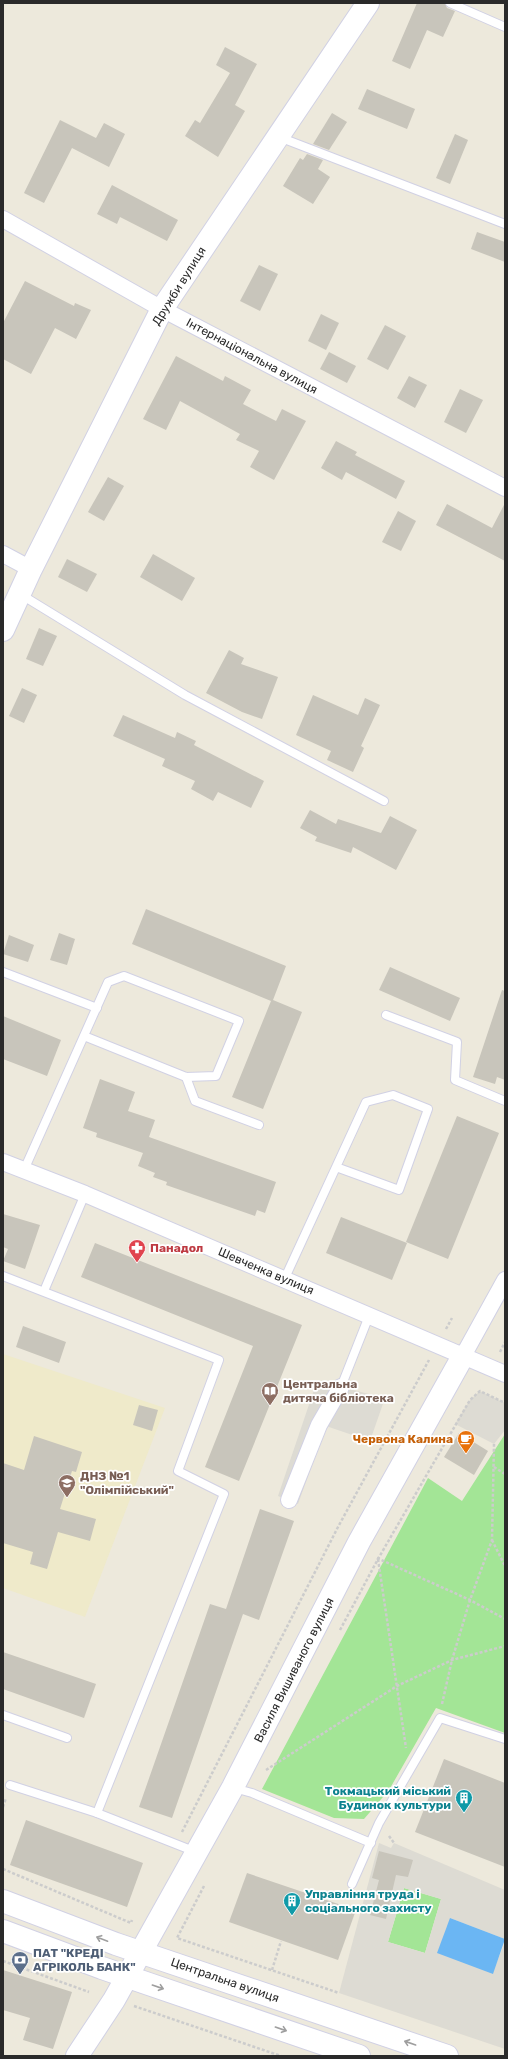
<svg xmlns="http://www.w3.org/2000/svg" width="508" height="2059" font-family="Rubik,sans-serif">
	<rect width="100%" height="100%" fill="#ede9dc"/>
	<polygon fill="#efeaca" points="3,1354 165,1408 85,1617 3,1588"/>
	<g fill="#a3e596">
		<polygon points="505,1434 505,1733 436,1708 389,1790 364,1819 334,1818 262,1789 428,1478 462,1501"/>
		<polygon points="404,1888 441,1899 425,1953 388,1942"/>
	</g>
	<g fill="#dddbd3" fill-rule="evenodd">
		<polygon points="317,1381 385,1398 370,1441 326,1426 298,1504 278,1496"/>
		<polygon points="480,1391 505,1403 505,1430 494,1444 455,1424 470,1400"/>
		<path d="M379,1843L391,1848L394,1843L505,1890V1939L450,1918L492,1974L505,1942V2049L339,1993ZM404,1888L441,1899L425,1953L388,1942Z"/>
	</g>
	<polygon fill="#6bb6f3" points="450,1918 505,1939 493,1974 437,1953"/>
	<g fill="#c8c5bb">
		<polygon points="417,3 445,3 447,8 455,11 443,37 427,30 410,69 392,61"/>
		<polygon points="225,47 257,64 235,105 245,111 218,157 185,136 195,120 200,123 230,73 216,65"/>
		<polygon points="367,89 415,109 407,129 358,109"/>
		<polygon points="332,113 347,122 329,150 313,144"/>
		<polygon points="60,120 96,138 104,123 125,134 109,167 72,148 44,203 24,193"/>
		<polygon points="455,134 468,140 450,184 436,178"/>
		<polygon points="307,154 323,160 318,169 330,177 313,204 283,186 300,158 303,160"/>
		<polygon points="112,185 178,220 167,241 120,217 117,224 97,214"/>
		<polygon points="477,232 505,242 505,262 471,249"/>
		<polygon points="259,265 278,274 260,311 240,301"/>
		<polygon points="25,281 74,306 75,303 91,310 76,339 55,328 31,374 3,359 3,323"/>
		<polygon points="321,314 339,323 326,350 308,341"/>
		<polygon points="385,325 406,336 388,370 367,359"/>
		<polygon points="329,352 356,366 347,383 320,369"/>
		<polygon points="176,356 223,381 225,376 251,390 243,404 276,421 282,409 306,421 274,480 250,467 259,451 236,440 240,434 180,401 166,430 143,419"/>
		<polygon points="409,376 427,385 415,408 397,398"/>
		<polygon points="460,389 483,400 466,433 444,422"/>
		<polygon points="336,441 357,452 355,455 405,481 396,499 346,472 342,480 321,468"/>
		<polygon points="108,477 124,486 104,521 88,512"/>
		<polygon points="505,503 505,561 436,525 447,504 492,528"/>
		<polygon points="398,511 416,521 401,551 382,542"/>
		<polygon points="153,554 195,578 182,601 140,577"/>
		<polygon points="67,559 97,574 87,592 58,577"/>
		<polygon points="39,628 57,636 43,666 26,659"/>
		<polygon points="229,650 244,658 241,664 278,677 262,719 242,712 206,693"/>
		<polygon points="22,688 37,695 24,723 9,716"/>
		<polygon points="313,695 358,715 365,698 380,705 361,746 364,748 353,772 327,760 331,751 296,735"/>
		<polygon points="123,715 175,738 177,732 196,741 194,745 264,781 251,808 218,792 213,801 191,789 195,781 162,766 165,759 113,736"/>
		<polygon points="310,810 336,824 338,819 381,833 390,816 417,830 396,870 353,847 351,853 315,841 317,837 300,828"/>
		<polygon points="146,909 286,966 273,1000 302,1012 263,1109 232,1097 271,1001 132,944"/>
		<polygon points="59,933 75,939 67,965 50,960"/>
		<polygon points="9,935 34,945 28,962 3,954"/>
		<polygon points="390,967 460,998 450,1021 379,990"/>
		<polygon points="502,990 505,991 505,1080 497,1077 495,1084 473,1077"/>
		<polygon points="3,1016 61,1040 47,1076 3,1059"/>
		<polygon points="100,1079 135,1092 128,1111 155,1120 149,1137 276,1182 265,1213 257,1210 255,1216 166,1185 167,1182 153,1177 155,1173 138,1166 143,1153 96,1137 97,1133 83,1128"/>
		<polygon points="457,1116 499,1133 448,1259 406,1242"/>
		<polygon points="3,1214 40,1225 25,1269 3,1261 8,1249 3,1247"/>
		<polygon points="341,1217 407,1243 392,1280 326,1253"/>
		<polygon points="95,1243 302,1325 239,1481 205,1467 253,1346 81,1277"/>
		<polygon points="23,1326 66,1342 59,1363 16,1347"/>
		<polygon points="139,1405 158,1410 152,1431 133,1425"/>
		<polygon points="459,1433 488,1451 474,1475 444,1457"/>
		<polygon points="34,1436 82,1452 76,1472 72,1471 60,1509 96,1519 90,1541 58,1532 47,1569 30,1564 33,1552 3,1543 3,1463 24,1470"/>
		<polygon points="260,1509 294,1521 259,1620 243,1614 172,1818 139,1807 210,1604 226,1609"/>
		<polygon points="3,1652 96,1684 84,1718 3,1689"/>
		<polygon points="444,1759 505,1783 505,1867 415,1832"/>
		<polygon points="26,1820 143,1863 127,1907 10,1865"/>
		<polygon points="379,1851 413,1860 408,1877 396,1875 386,1919 370,1915 379,1880 372,1878"/>
		<polygon points="247,1873 356,1910 338,1960 229,1922"/>
		<polygon points="3,1970 72,1992 53,2049 23,2040 30,2018 3,2010"/>
	</g>
	<g fill="none" stroke-linecap="round" stroke-linejoin="round">
		<defs>
			<g id="lane">
				<polyline points="450,3 505,27"/>
				<polyline points="279,137 505,224"/>
				<polyline points="20,594 185,695 384,801"/>
				<polyline points="3,972 97,1008"/>
				<polyline points="386,1015 457,1042 455,1080 505,1101"/>
				<polyline points="186,1077 195,1101 259,1125"/>
				<polyline points="24,1170 108,982 124,976 239,1021 216,1076 186,1077 84,1036"/>
				<polyline points="3,1276 219,1360 178,1471 224,1494 97,1813"/>
				<polyline points="284,1280 366,1102 393,1095 428,1109 399,1190 336,1167"/>
				<polyline points="44,1291 85,1194"/>
				<polyline points="341,1387 369,1316"/>
				<polyline points="3,1715 67,1738"/>
				<polyline points="10,1785 97,1813 196,1852"/>
				<polyline points="234,1788 252,1793 371,1843"/>
				<polyline points="352,1884 379,1823 440,1718 505,1739"/>
			</g>
			<g id="street">
				<polyline points="3,219 162,309 505,488"/>
				<polyline points="3,554 31,569"/>
				<polyline points="3,1162 85,1194 505,1374"/>
				<polyline points="463,1356 505,1280"/>
				<polyline points="289,1500 319,1425 341,1387"/>
			</g>
			<g id="secondary">
				<polyline points="3,630 31,569 162,309 368,3"/>
				<polyline points="3,1901 116,1944 447,2056"/>
				<polyline points="3,1931 102,1968 359,2056"/>
				<polyline points="77,2056 114,2000 233,1787 359,1542 463,1356"/>
			</g>
		</defs>
		<use href="#lane" stroke="#d1d1e4" stroke-width="10"/>
		<use href="#street" stroke="#d1d1e4" stroke-width="18"/>
		<use href="#secondary" stroke="#d1d1e4" stroke-width="24"/>
		<g stroke="#ccc" stroke-width="2.5" stroke-dasharray="3 2" stroke-linecap="butt">
			<polyline points="446,1329 452,1318"/>
			<polyline points="500,1352 505,1342"/>
			<polyline points="494,1467 505,1474"/>
			<polyline points="492,1540 505,1566"/>
			<polyline points="377,1558 470,1600 505,1619"/>
			<polyline points="378,1559 406,1748"/>
			<polyline points="340,1630 378,1559 470,1400 480,1391 505,1403"/>
			<polyline points="442,1704 452,1660 470,1600 492,1540 494,1444"/>
			<polyline points="266,1770 397,1686 452,1660 505,1646"/>
			<polyline points="3,1807 6,1798"/>
			<polyline points="182,1832 338,1527 429,1360"/>
			<polyline points="389,1836 394,1843"/>
			<polyline points="3,1869 131,1923 132,1920"/>
			<polyline points="204,1886 177,1938 339,1993"/>
			<polyline points="3,1961 89,1992"/>
			<polyline points="272,1970 281,1941"/>
			<polyline points="134,2006 281,2056"/>
		</g>
		<use href="#lane" stroke="#fff" stroke-width="8"/>
		<use href="#street" stroke="#fff" stroke-width="16"/>
		<use href="#secondary" stroke="#fff" stroke-width="22"/>
	</g>
	<defs><path id="oneway-shaft" d="M-6 0H5M1.5-3L5.5 0L1.5 3" fill="none" stroke-width="1.6" stroke-linecap="round" stroke-linejoin="round"/></defs>
	<g stroke="#9f9f9f">
		<use href="#oneway-shaft" transform="translate(102 1939) rotate(-159)"/>
		<use href="#oneway-shaft" transform="translate(158 1987) rotate(19)"/>
		<use href="#oneway-shaft" transform="translate(281 2029) rotate(19)"/>
		<use href="#oneway-shaft" transform="translate(410 2043) rotate(-161)"/>
	</g>
	<defs>
		<symbol id="pharmacy-pin" viewBox="-11 -11 22 30"><path d="M0 17L-7.5 6A9.5 9.5 0 1 1 7.5 6Z" fill="#e0444e" stroke="#fff"/><path d="M-2-6h4v4h4v4h-4v4h-4v-4h-4v-4h4Z" fill="#fff"/></symbol>
		<symbol id="library-pin" viewBox="-11 -11 22 30"><path d="M0 17L-7.5 6A9.5 9.5 0 1 1 7.5 6Z" fill="#8d6e63" stroke="#fff"/><path d="M-6-4Q-3-5.5-.7-3.5V5Q-3 3-6 4ZM6-4Q3-5.5 .7-3.5V5Q3 3 6 4Z" fill="#fff"/></symbol>
		<symbol id="cafe-pin" viewBox="-11 -11 22 30"><path d="M0 17L-7.5 6A9.5 9.5 0 1 1 7.5 6Z" fill="#e8710a" stroke="#fff"/><path d="M-5.5-4.5H6V0H3Q3 3.5 0 3.5H-2.5Q-5.5 3.5-5.5 0ZM3-3.2v2h1.7v-2ZM-6 4.5H4V6H-6Z" fill="#fff"/></symbol>
		<symbol id="school-pin" viewBox="-11 -11 22 30"><path d="M0 17L-7.5 6A9.5 9.5 0 1 1 7.5 6Z" fill="#8d6e63" stroke="#fff"/><path d="M0-5L7-2L0 1L-7-2ZM-4 1L0 2.5L4 1V4Q0 6-4 4Z" fill="#fff"/></symbol>
		<symbol id="building-pin" viewBox="-11 -11 22 30"><path d="M0 17L-7.5 6A9.5 9.5 0 1 1 7.5 6Z" fill="#0f9aa8" stroke="#fff"/><path d="M-4-6H4V6H1V3H-1V6H-4ZM-2.5-4.3h1.7v1.8h-1.7ZM.8-4.3h1.7v1.8H.8ZM-2.5-1h1.7V.8h-1.7ZM.8-1h1.7V.8H.8Z" fill="#fff"/></symbol>
		<symbol id="bank-pin" viewBox="-11 -11 22 30"><path d="M0 17L-7.5 6A9.5 9.5 0 1 1 7.5 6Z" fill="#5c6f8a" stroke="#fff"/><path d="M-6-4H6V4H-6ZM0-2.3a2.3 2.3 0 1 0 0 4.6a2.3 2.3 0 1 0 0-4.6Z" fill="#fff"/></symbol>
	</defs>
	<g fill-rule="evenodd">
		<use href="#pharmacy-pin" x="127" y="1238" width="20" height="27"/>
		<use href="#library-pin" x="260" y="1381" width="20" height="27"/>
		<use href="#cafe-pin" x="456" y="1429" width="20" height="27"/>
		<use href="#school-pin" x="57" y="1473" width="20" height="27"/>
		<use href="#building-pin" x="454" y="1788" width="20" height="27"/>
		<use href="#building-pin" x="282" y="1891" width="20" height="27"/>
		<use href="#bank-pin" x="10" y="1950" width="20" height="27"/>
	</g>
	<g text-anchor="middle" stroke-width="3.5" stroke-linejoin="round" paint-order="stroke">
		<g font-size="12" fill="#2a2a2a" stroke="#fff">
			<text transform="translate(179 286) rotate(-58)" y="4">Дружби вулиця</text>
			<text transform="translate(252 356) rotate(28)" y="4">Інтернаціональна вулиця</text>
			<text transform="translate(266 1271) rotate(23)" y="4">Шевченка вулиця</text>
			<text transform="translate(294 1670) rotate(-63)" y="4">Василя Вишиваного вулиця</text>
			<text transform="translate(225 1980) rotate(19)" y="4">Центральна вулиця</text>
		</g>
		<g font-size="12" font-weight="bold" fill="#be3a42" stroke="#fff" text-anchor="start">
			<text x="150" y="1252">Панадол</text>
		</g>
		<g font-size="12" font-weight="bold" fill="#785e54" stroke="#fff" text-anchor="start">
			<text x="283" y="1388">Центральна<tspan x="283" dy="14">дитяча бібліотека</tspan></text>
			<text x="80" y="1480">ДНЗ №1<tspan x="80" dy="14">"Олімпійський"</tspan></text>
		</g>
		<g font-size="12" font-weight="bold" fill="#c56008" stroke="#fff" text-anchor="end">
			<text x="453" y="1443">Червона Калина</text>
		</g>
		<g font-size="12" font-weight="bold" fill="#0d838f" stroke="#fff" text-anchor="end">
			<text x="451" y="1795">Токмацький міський<tspan x="451" dy="14">Будинок культури</tspan></text>
			<text x="305" y="1898" text-anchor="start">Управління труда і<tspan x="305" dy="14">соціального захисту</tspan></text>
		</g>
		<g font-size="12" font-weight="bold" fill="#4e5e75" stroke="#fff" text-anchor="start">
			<text x="33" y="1957">ПАТ "КРЕДI<tspan x="33" dy="14">АГРIКОЛЬ БАНК"</tspan></text>
		</g>
	</g>
	<rect width="508" height="2059" fill="none" stroke="#2a2a2a" stroke-width="8"/>
</svg>
